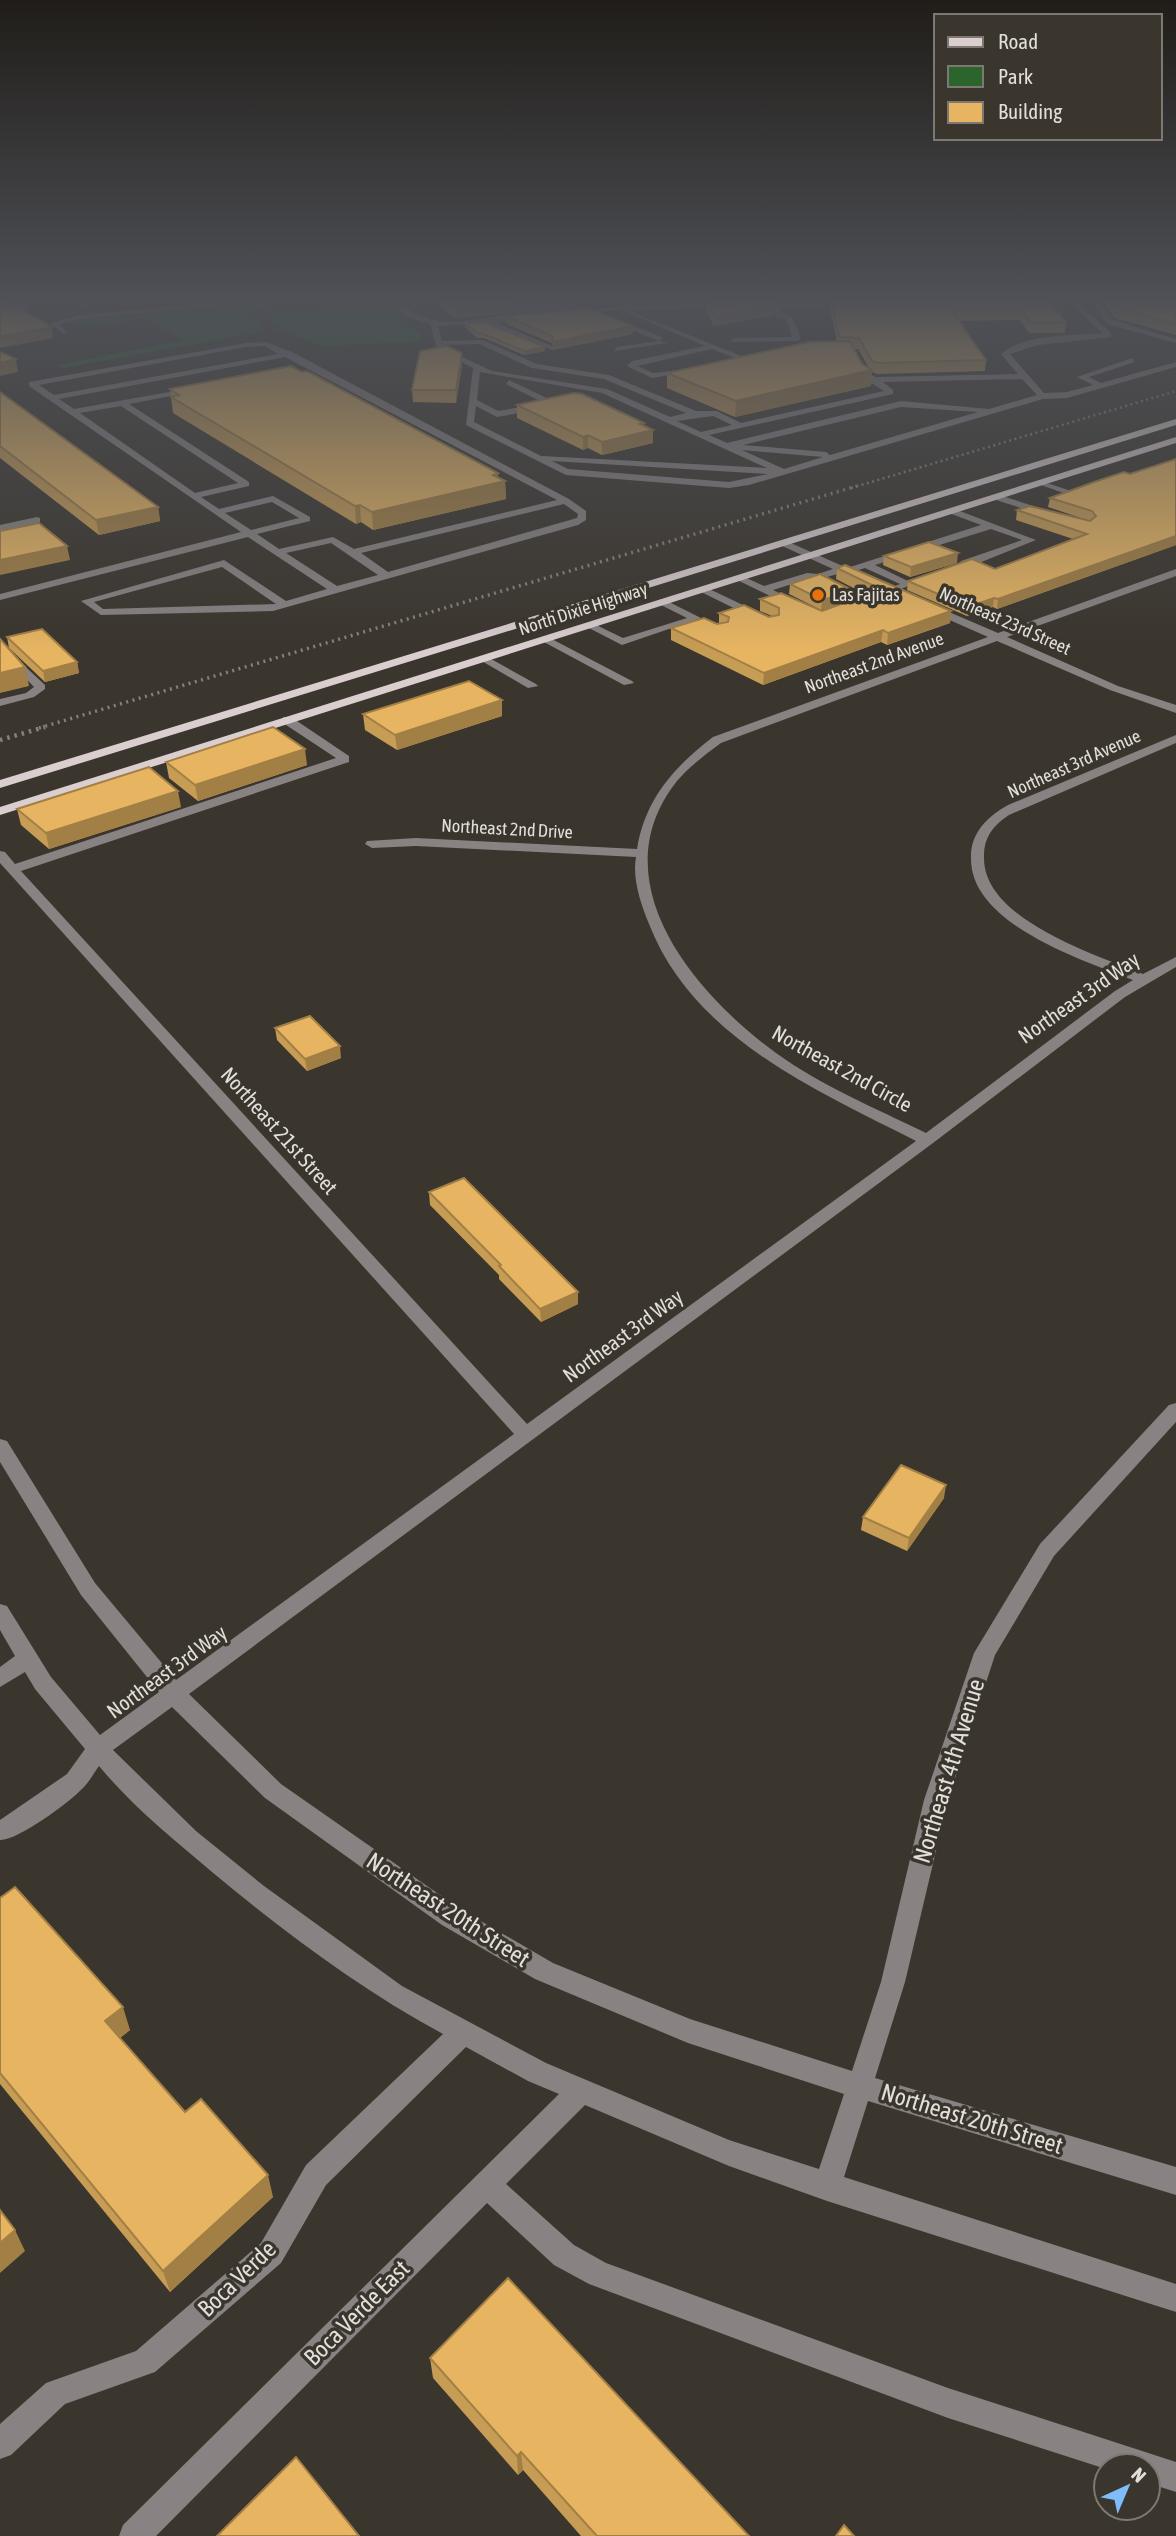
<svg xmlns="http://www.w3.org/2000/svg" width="1176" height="2536" font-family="'Asap Condensed',sans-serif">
	<rect width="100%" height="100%" fill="#3a352d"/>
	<g fill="#2b642d">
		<polygon points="276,305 249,312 265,331 62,368 59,365 184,340 145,318 86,327 72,321 81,319"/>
		<polygon points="388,306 422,335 420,341 322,346 276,329 268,314"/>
	</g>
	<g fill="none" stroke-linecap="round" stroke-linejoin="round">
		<g fill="#888282" fill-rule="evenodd">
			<polygon points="18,297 25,297 28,313 21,311"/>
			<polygon points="76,297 82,297 85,308 79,308"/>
			<polygon points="343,297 384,297 188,309 80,319 59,324 67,332 63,334 50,323 80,315 188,305"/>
			<path d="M386,297H393C443,342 474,312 530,314V318L497,323L552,346V350L487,324L438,326L442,341L483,340L537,364L609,375L696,411H717L741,423L884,391L863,378L856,361H862L869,374L876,377L1018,374L1001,354C1026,333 1071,336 1102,333L1068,301L1024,302L1027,298L1122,297L1097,300L1113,320L1176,339V343L1107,324L1090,300L1076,301L1111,333V337L1038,345L1010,354L1044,393L1067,392L1093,385L1077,377L1132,358L1135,362L1089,377L1101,383L1176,362V367L1067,398L1043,399L749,485L729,488L566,475L466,425L473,368L437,349L430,324L407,317ZM479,344L532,368L604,379L686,413L670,417L607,389L492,371L460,356L443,345ZM480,372L602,393L767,468L541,456L474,422L476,406L497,417L552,407L555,402L509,380L506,384L544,403L498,411L477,400ZM1022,379L1037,395L989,409L901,401L727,443L709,435L893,394V390L883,382ZM901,407L978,412L830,455L826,452L743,445ZM713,416L732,425L701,432L677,421ZM742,450L823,457L784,469ZM552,461L768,474L729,482L568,469Z"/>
			<polygon points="852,301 855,305 779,307 783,313 793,318 801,339 797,341 731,342 734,338 792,337 786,319 777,317 772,307 627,310 749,359 742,361 712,349 637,366 653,373 688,369 692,371 652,378 627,366 632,361 705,346 621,310 569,314 565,312 633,305"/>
			<polygon points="607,316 662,337 660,341 668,343 614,351 617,347 659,341 607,320"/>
			<path d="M266,342L292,352L569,499L586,511V520L578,525L273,611L101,615L81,601L224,560L286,601L327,589L248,537L0,600V594L241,532L29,386V382L246,343ZM265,346L278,354L54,395L39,385L246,347ZM285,357L557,500L354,549L333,537L279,549L257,534L310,521V517L273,496L219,509L201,497L249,486V482L129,404L197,391V387L74,409L59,399ZM121,406L238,483L195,493L80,413ZM272,502L299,518L251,530L225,513ZM564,504L578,514L577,518L388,572L361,553ZM331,543L378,575L337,586L286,553ZM222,567L276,604L103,609L94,602Z"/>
			<polygon points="1038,480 1077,493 1072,496 1038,484"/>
			<polygon points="996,494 1049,511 1051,513 1046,516 993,499 991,497"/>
			<polygon points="952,508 1036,540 954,573 949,570 959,565 961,561 1022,540 991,529 875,565 914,584 890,593 885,590 900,584 865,568 855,571 862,576 857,579 841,573 827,577 874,601 857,608 852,605 860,601 811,578 773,590 799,603 799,607 795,608 733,578 742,576 764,586 807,573 818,574 833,569 780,545 779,543 784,540 847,568 981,525 949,513 947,511"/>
			<polygon points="37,517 40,518 40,522 0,531 0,525"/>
			<path d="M1176,569V576L1007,637L1118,686L1176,705V713L1110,690L997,641L721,743C706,754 690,766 677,781C598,881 695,994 776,1053C822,1086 875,1108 926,1133L1115,991L1133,980C1082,960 971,924 971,859C970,833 987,817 1008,805L1176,735V743L1009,815C992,826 983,839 984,859C985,920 1096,955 1143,974L1176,957V967L1125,997L933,1143L189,1694L281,1784L460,1909L553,1963L690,2019L852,2071L881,1982L924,1800L974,1653L1040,1544L1169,1405L1176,1403V1422L1054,1556L995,1655L948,1800L905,1982L875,2078L1176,2167V2195L868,2101L844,2177L1176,2284V2312L827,2201L729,2166L585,2105L506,2184L574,2245L606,2263L948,2388L1176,2462V2492L1148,2483V2466H1106V2469L948,2418L589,2284L554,2265L487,2203L156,2536H119L123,2525L559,2094L528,2081L466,2047L326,2185L281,2263L155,2372L65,2404L11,2455L0,2459V2424L46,2383L136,2351L261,2243L306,2165L443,2034C360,1989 284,1932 212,1872C173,1839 131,1805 99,1766C94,1773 89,1782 83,1788C70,1802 17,1841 0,1840V1820L67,1774L85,1749L35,1689L25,1672L0,1687V1667L15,1656L0,1630V1604L7,1606L51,1677L100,1735L159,1692L81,1595L0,1462V1439L7,1441L95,1583L176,1680L514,1434L0,863V851L5,852L15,864L336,758L283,723V717H291L349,756V762L21,871L527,1424L916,1141C815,1090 693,1037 649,924C641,904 632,879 636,857L416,846L372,848L365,844L367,841L416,838L637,849C645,799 674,767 713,737L988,637L927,610V606H935L998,633ZM172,1707L265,1798L442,1925L535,1979L688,2043L844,2094L819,2169L729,2140L546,2063L402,1986L264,1886L196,1831L113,1750Z"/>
			<polygon points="703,586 764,615 765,617 756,619 699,591 698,589"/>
			<polygon points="663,599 701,618 622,645 583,625 592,623 623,638 687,618 659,604 659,600"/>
			<polygon points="546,636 632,681 634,683 624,685 542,641 542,637"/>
			<polygon points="0,643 45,685 45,689 34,697 0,706 0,699 26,693 34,687 0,652"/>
			<polygon points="484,655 536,684 538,686 528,688 480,660 478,658"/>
		</g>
		<g fill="#dacecf" fill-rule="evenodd">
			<polygon points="1176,419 1176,425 0,788 0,780"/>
			<polygon points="1176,437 1176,443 0,815 0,807"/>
		</g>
		<polyline stroke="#86827b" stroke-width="2.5" stroke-dasharray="2 3.5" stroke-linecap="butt" points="851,488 1176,391"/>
		<polyline stroke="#86827b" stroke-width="3.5" stroke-dasharray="2 4.5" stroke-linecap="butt" points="39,728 857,486"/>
		<polyline stroke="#86827b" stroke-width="4.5" stroke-dasharray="2.5 5" stroke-linecap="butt" points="0,740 45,727"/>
	</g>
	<g fill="#c79c54" fill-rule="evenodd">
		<polygon points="429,297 568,297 571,298 571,308 454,318"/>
		<path d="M698,297H1046L1066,322L1065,333H1029L1020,320L959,321L986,360L985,371L877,374L872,372L871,386L735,417L667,388V373L837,342L830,309L831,299L771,300L773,315L714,326L706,311V301H701ZM854,349H858L869,368L862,364Z"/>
		<polygon points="1104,297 1118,297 1126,302 1153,304 1154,297 1176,297 1176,335 1115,318 1103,303"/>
		<polygon points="505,316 633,334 552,350 552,343 506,324"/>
		<polygon points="465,323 545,347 545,351 524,355 484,338 477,338 465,327"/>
		<polygon points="462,353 462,365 456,403 413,402 412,390"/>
		<polygon points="170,389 498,478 505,481 506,499 373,530 361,522 356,524 173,413"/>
		<polygon points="0,392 158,507 160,521 99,535 0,458"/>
		<polygon points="517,405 644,423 644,426 653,443 602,455 588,448 583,450 517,418"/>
		<polygon points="1176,459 1176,545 997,609 993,607 967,616 907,590 908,581 995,569 1073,539 1016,520 1017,510 1090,521 1048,507 1050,498"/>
		<polygon points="884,556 957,563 910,577 883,565"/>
		<polygon points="837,568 951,611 950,623 887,645 881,642 763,685 671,640 671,628 719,624 719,613 772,616 760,611 760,599 822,611 842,604 821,610 789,594 790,584 853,600 867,595 836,579"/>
		<polygon points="7,637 77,662 79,673 45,682 9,648"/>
		<polygon points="363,714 502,716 397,750 365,730"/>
		<polygon points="166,762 307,765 198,801 169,778"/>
		<polygon points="181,807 49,849 21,825 17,809"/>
		<polygon points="275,1028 341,1058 307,1071 277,1040"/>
		<polygon points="429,1192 578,1304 541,1322 499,1279 499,1275 430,1205"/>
		<polygon points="944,1498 907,1551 861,1530 863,1517"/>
		<polygon points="0,1898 130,2030 120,2038 185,2112 273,2197 170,2292 0,2084"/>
		<polygon points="430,2358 749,2536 581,2536 523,2470 518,2475 433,2378"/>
	</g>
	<g fill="#a27f45">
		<polygon points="571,298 571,308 454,318 453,307"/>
		<polygon points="774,304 773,315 714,326 715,316"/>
		<polygon points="633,326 633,334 552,350 552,342"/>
		<polygon points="52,327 53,338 0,348 0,336"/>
		<polygon points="545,347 545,351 524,355 524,351"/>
		<polygon points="462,353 462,365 456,403 456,390"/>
		<polygon points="16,359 18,372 0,376 0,363"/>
		<polygon points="872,370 871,386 735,417 736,401"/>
		<polygon points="644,423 644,432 653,430 653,443 602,455 602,442 640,424"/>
		<polygon points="588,435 588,448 583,450 583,437"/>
		<polygon points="498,473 499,483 505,481 506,499 373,530 372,512"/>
		<polygon points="360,505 361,522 356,524 355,506"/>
		<polygon points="158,507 160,521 99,535 96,520"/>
		<polygon points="1176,536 1176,545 997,609 998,599"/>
		<polygon points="67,546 70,560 0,575 0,560"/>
		<polygon points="958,553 957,563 910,577 911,567"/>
		<polygon points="854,591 853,600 821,610 822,600"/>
		<polygon points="994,598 993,607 967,616 968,607"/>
		<polygon points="951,611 950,623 887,645 888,633"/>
		<polygon points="883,630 881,642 763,685 764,673"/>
		<polygon points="77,662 79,673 45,682 43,671"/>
		<polygon points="25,667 29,686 0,693 0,673"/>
		<polygon points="502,700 502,716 397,750 395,735"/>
		<polygon points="305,749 307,765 198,801 195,785"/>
		<polygon points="178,791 181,807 49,849 46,833"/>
		<polygon points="340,1046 341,1058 307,1071 305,1059"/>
		<polygon points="578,1292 578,1304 541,1322 540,1309"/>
		<polygon points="946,1485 944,1498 907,1551 909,1538"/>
		<polygon points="123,2007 130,2030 112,2044 105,2021"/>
		<polygon points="268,2175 273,2197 170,2292 163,2271"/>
		<polygon points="15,2230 25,2251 0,2273 0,2243"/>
		<polygon points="521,2452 523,2470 518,2475 517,2456"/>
	</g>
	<g fill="#e7b562" stroke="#a27f45" stroke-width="2">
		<polygon points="441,297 568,297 571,298 453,307"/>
		<polygon points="938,297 1046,297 1066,322 1031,323 1021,309 952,311 986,360 878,363 872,361 859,338 839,337 831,299"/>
		<polygon points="1108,297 1118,297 1126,302 1136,299 1176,310 1176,324 1116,307"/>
		<polygon points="1164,297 1176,297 1176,301"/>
		<polygon points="771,299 774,304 715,316 706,301"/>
		<polygon points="10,302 52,327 0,336 0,303"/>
		<polygon points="589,308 633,326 552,342 553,336 505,316"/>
		<polygon points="485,322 545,347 524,351 484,334 477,333 465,323"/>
		<polygon points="850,341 862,364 872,370 736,401 667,373 809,342"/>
		<polygon points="447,346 462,353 456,390 412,390 420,351"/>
		<polygon points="0,352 16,359 0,363"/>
		<polygon points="291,366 302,372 307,371 498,473 493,475 505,481 372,512 360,505 355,506 171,397 179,395 170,389"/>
		<polygon points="0,392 158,507 96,520 0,446"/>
		<polygon points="574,393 582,394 644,423 640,424 653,430 602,442 588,435 583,437 517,405"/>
		<polygon points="1176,459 1176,536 998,599 994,598 968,607 908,581 972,559 995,569 1087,534 1017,510 1030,506 1090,521 1096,516 1092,511 1050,498 1097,481 1124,472 1130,474"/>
		<polygon points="39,523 67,546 0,560 0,531"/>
		<polygon points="929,542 958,553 911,567 884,556"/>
		<polygon points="845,565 951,611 888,633 883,630 764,673 671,628 704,618 717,624 728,622 729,617 719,613 744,605 769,617 779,615 779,608 760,599 781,593 822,611 877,591 876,587 837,568"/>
		<polygon points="820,574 854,591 822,600 790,584"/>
		<polygon points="42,629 77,662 43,671 7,637"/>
		<polygon points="0,639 25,667 0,673"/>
		<polygon points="469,681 502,700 395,735 363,714"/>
		<polygon points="273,727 305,749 195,785 166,762"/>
		<polygon points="149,767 178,791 46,833 17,809"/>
		<polygon points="310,1016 340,1046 305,1059 275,1028"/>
		<polygon points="464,1178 578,1292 540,1309 499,1266 501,1265 429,1192"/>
		<polygon points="901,1465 946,1485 909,1538 863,1517"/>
		<polygon points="15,1887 123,2007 105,2021 185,2112 201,2099 268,2175 163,2271 0,2073 0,1898"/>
		<polygon points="0,2210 15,2230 0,2243"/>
		<polygon points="508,2278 749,2536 597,2536 521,2452 517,2456 430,2358"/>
		<polygon points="296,2457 359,2536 217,2536"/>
		<polygon points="844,2525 854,2536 836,2536"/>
	</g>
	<linearGradient id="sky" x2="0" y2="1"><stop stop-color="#201d19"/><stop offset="0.46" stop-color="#4f5157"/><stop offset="1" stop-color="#4f5157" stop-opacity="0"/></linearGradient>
	<rect width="1176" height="652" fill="url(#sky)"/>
	<circle fill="#e8710a" stroke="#3a352d" stroke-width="2.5" cx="818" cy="595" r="7"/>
	<g text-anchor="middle" stroke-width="7" stroke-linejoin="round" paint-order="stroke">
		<g font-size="18" fill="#e2dfda" stroke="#3a352d" text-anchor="start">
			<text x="832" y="601">Las Fajitas</text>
		</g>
		<g font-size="18" fill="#e2dfda" stroke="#3a352d">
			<text transform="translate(583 609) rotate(-18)" y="6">North Dixie Highway</text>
			<text transform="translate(1005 621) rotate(24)" y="6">Northeast 23rd Street</text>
			<text transform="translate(874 663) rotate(-20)" y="6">Northeast 2nd Avenue</text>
			<text transform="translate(1074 764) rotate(-24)" y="6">Northeast 3rd Avenue</text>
			<text transform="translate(507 829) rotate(3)" y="6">Northeast 2nd Drive</text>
		</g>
		<g font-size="21" fill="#e2dfda" stroke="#3a352d">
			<text transform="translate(1079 998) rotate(-35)" y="7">Northeast 3rd Way</text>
			<text transform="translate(842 1069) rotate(29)" y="7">Northeast 2nd Circle</text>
			<text transform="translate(279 1131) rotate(48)" y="7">Northeast 21st Street</text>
			<text transform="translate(623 1336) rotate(-36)" y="7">Northeast 3rd Way</text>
			<text transform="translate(167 1672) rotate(-36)" y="7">Northeast 3rd Way</text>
		</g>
		<g font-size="24" fill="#e2dfda" stroke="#3a352d">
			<text transform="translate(949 1771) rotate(-73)" y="8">Northeast 4th Avenue</text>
			<text transform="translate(448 1910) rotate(33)" y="8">Northeast 20th Street</text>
			<text transform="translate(972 2119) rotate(17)" y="8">Northeast 20th Street</text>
			<text transform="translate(237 2279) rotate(-44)" y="8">Boca Verde</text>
			<text transform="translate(357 2313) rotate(-45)" y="8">Boca Verde East</text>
		</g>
	</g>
	<rect x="934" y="14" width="228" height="126" fill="#3a352d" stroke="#7d7972" stroke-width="2"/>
	<rect x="948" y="37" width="35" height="10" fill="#dacecf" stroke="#7d7972" stroke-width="2"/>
	<text x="998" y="49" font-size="21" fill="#e2dfda">Road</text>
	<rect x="948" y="66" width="35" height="21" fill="#2b642d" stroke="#7d7972" stroke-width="2"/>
	<text x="998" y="84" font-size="21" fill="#e2dfda">Park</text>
	<rect x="948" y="102" width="35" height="21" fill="#e7b562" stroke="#7d7972" stroke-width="2"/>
	<text x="998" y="119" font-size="21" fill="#e2dfda">Building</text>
	<g transform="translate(1127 2487) rotate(44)"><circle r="33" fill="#3a352d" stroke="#7d7972" stroke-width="2"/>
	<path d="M0-5L12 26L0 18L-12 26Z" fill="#7ebdf9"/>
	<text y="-10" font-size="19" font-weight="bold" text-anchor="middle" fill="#e2dfda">N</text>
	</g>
</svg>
